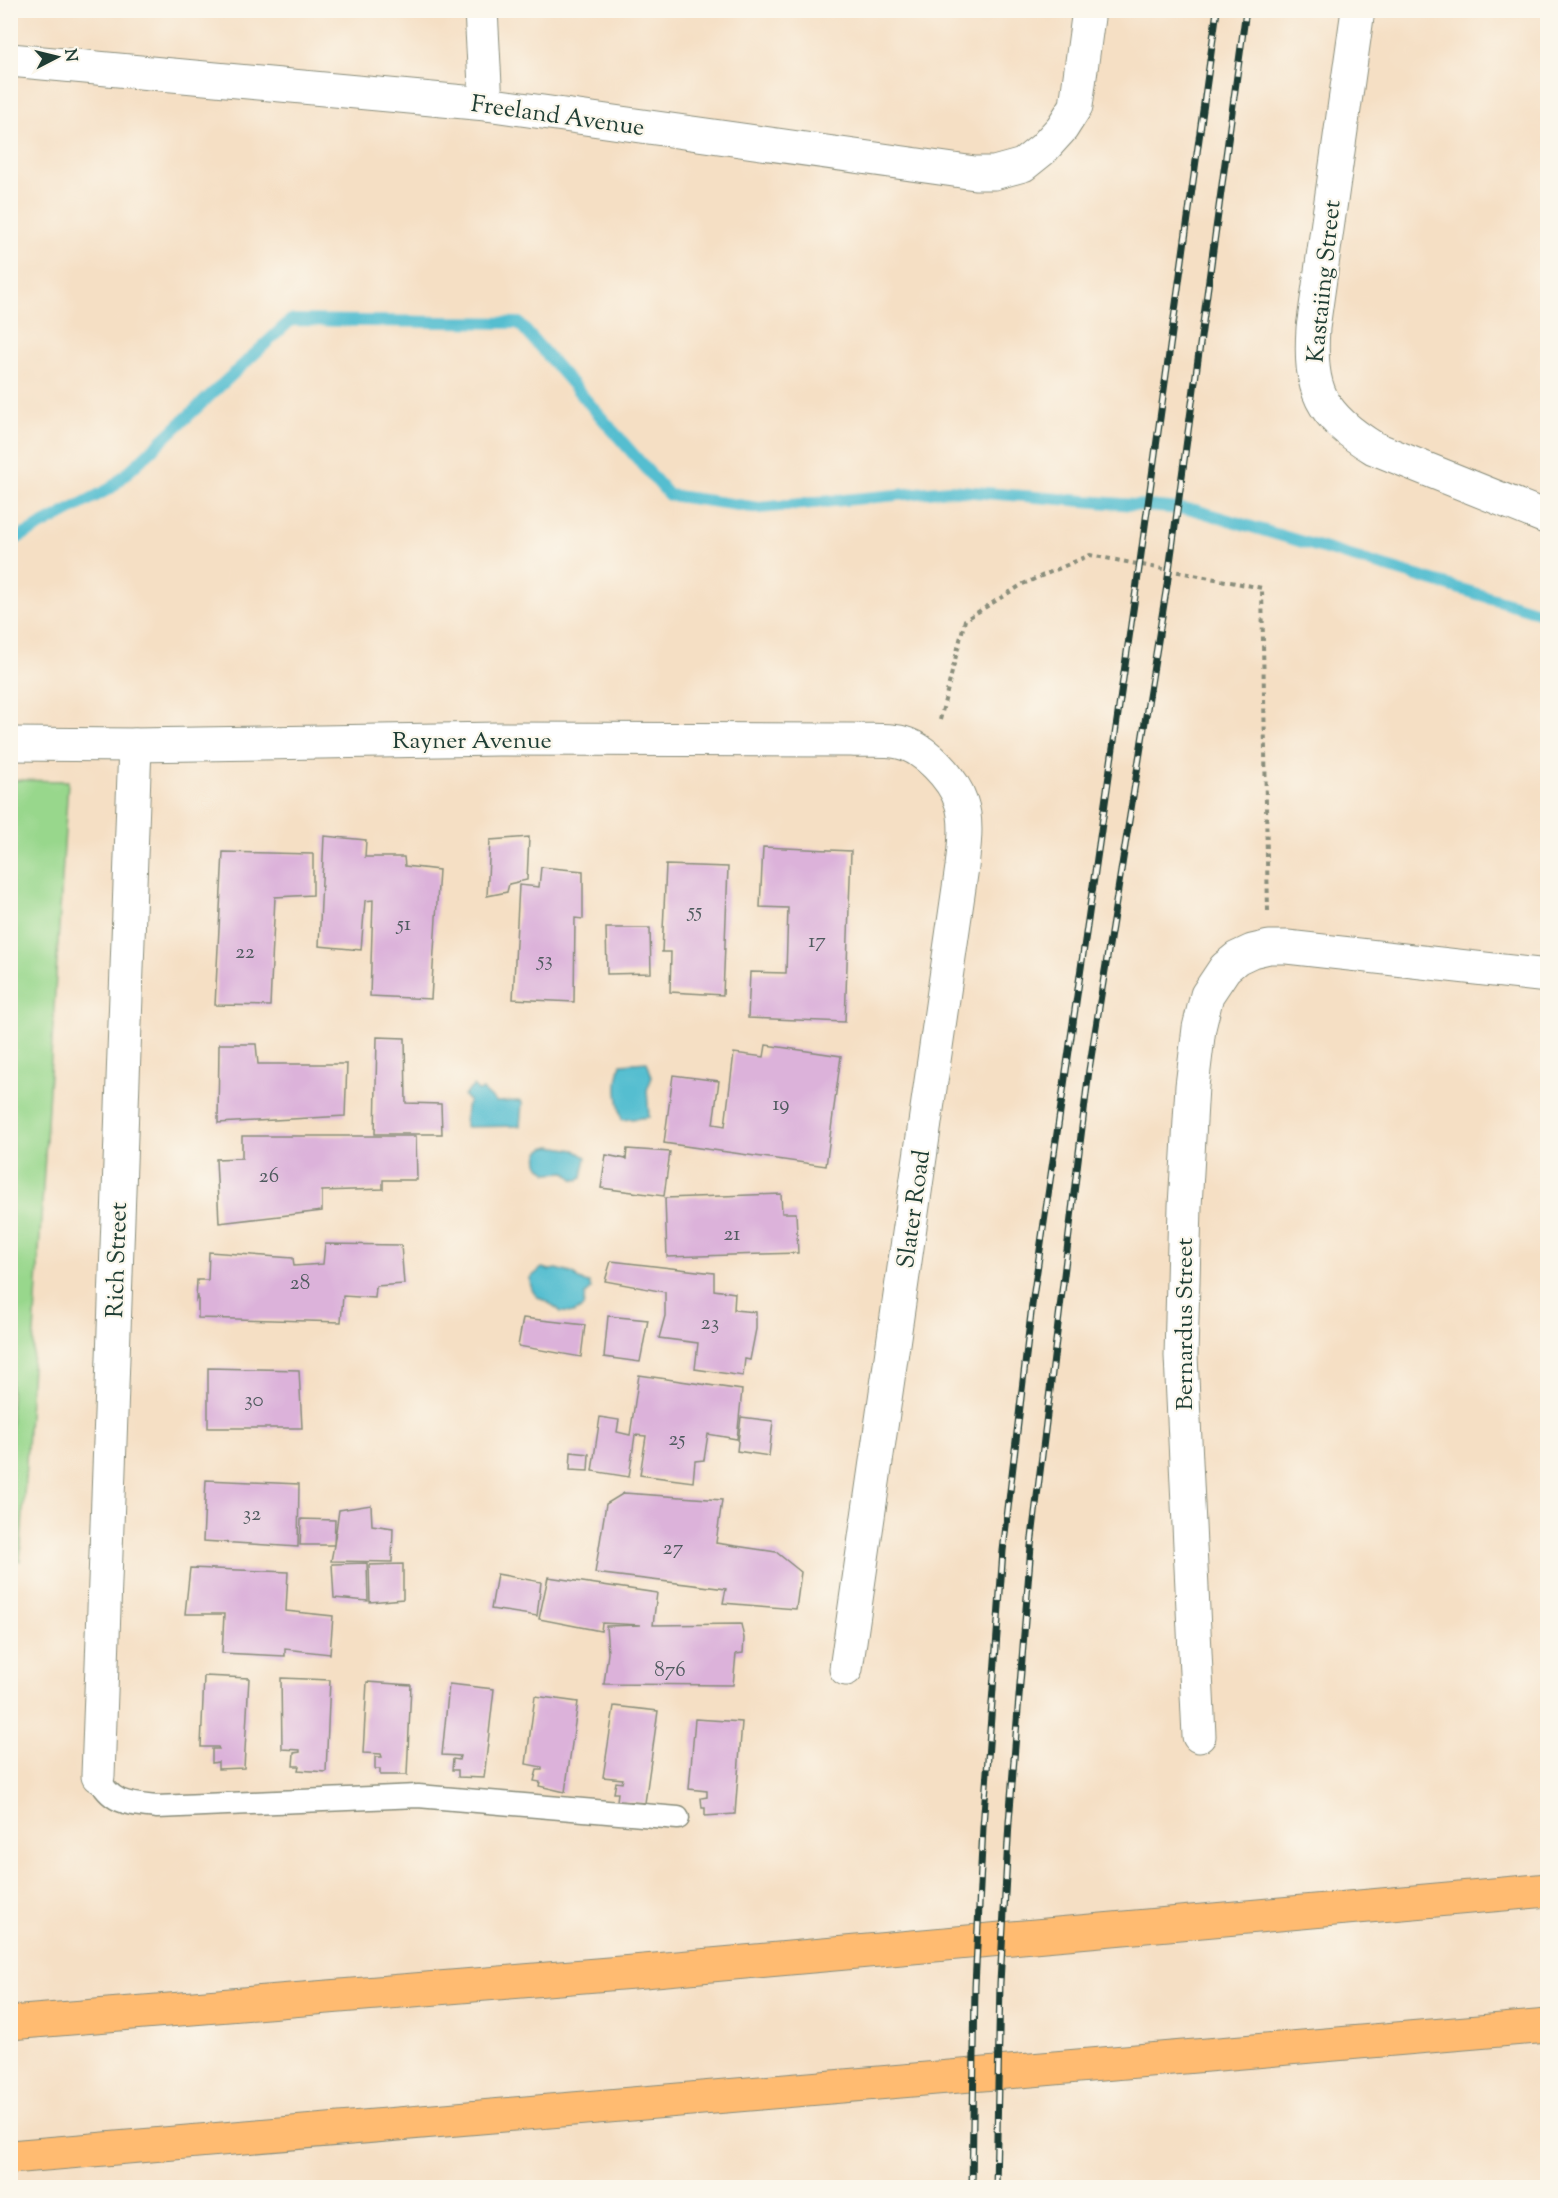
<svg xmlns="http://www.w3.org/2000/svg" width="1558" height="2198" font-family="'Sorts Mill Goudy',serif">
	<rect width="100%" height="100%" fill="#fbf7ec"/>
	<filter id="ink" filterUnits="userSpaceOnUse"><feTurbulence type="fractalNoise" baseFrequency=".0167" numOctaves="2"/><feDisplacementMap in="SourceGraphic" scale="12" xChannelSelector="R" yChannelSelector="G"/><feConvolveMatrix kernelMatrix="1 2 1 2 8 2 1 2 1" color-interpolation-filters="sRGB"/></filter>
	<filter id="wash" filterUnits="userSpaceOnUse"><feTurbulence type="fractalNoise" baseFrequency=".008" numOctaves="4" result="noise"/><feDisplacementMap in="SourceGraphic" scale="24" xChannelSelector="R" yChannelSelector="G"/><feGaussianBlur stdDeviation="1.35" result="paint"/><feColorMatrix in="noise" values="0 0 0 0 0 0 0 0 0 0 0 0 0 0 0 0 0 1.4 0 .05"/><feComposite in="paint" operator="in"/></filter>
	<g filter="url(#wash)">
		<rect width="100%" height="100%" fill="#f5dfc4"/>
		<polygon fill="#98d78c" stroke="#5c8a60" stroke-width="1.5" points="11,780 68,781 20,1561 11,1562"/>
		<g fill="#54bed0" stroke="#3a7e82" stroke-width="1.5">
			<path d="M647,1062L652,1077L647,1090L649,1117L622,1120C617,1098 614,1086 621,1064Z"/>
			<polygon points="473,1086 478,1091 483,1090 496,1102 521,1101 522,1103 520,1126 465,1127 466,1107 469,1101 464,1096"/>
			<path d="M551,1146L575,1150L586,1157L582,1178L578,1180L573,1179L566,1172L548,1173C534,1165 533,1149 551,1146Z"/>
			<path d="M542,1268L550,1270L557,1269L574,1274L579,1280L589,1283L591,1289L585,1295L583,1307L579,1310L573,1313L561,1312C547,1297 530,1302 530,1278Z"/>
		</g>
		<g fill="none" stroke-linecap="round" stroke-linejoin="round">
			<polyline stroke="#54bed0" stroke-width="12" points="10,542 111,488 291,320 519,323 669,495 759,508 949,490 1195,510 1548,615"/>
		</g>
		<g id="blocks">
			<g fill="#dcb2da">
				<polygon points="324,836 366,840 365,857 404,857 405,866 439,870 431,999 370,996 373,900 365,901 361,950 319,946"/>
				<polygon points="529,837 527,880 509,884 507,892 487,896 490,840"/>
				<polygon points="763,847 851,851 845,1022 748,1018 750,972 786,973 788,908 760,907"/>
				<polygon points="223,852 313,854 313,895 275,897 270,1006 215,1005"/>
				<polygon points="666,865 728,867 723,995 670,992 671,952 662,952"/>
				<polygon points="541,867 583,871 583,919 575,918 574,1002 513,999 519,885 539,887"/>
				<polygon points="606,928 650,928 651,973 607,974"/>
				<polygon points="377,1037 405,1038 406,1103 441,1104 442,1134 375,1134"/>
				<polygon points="219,1044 256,1044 258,1064 347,1064 345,1116 218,1123"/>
				<polygon points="766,1045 841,1056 826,1166 664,1143 673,1075 719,1081 713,1124 725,1126 734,1053 764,1057"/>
				<polygon points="242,1136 416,1136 417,1180 383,1180 383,1189 322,1191 322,1211 219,1223 216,1159 242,1158"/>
				<polygon points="627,1149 670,1152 664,1196 601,1188 606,1155 626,1159"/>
				<polygon points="781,1194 782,1213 796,1213 798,1253 667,1257 665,1198"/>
				<polygon points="325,1244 401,1245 404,1284 376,1286 375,1298 343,1296 341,1322 198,1318 198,1297 196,1300 197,1280 208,1280 209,1252 293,1258 294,1266 323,1264"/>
				<polygon points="611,1261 714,1273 714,1290 735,1293 734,1310 756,1312 756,1329 750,1360 745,1359 743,1376 695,1369 698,1343 659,1338 665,1316 665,1292 605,1281"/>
				<polygon points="608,1316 648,1320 640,1362 604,1357"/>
				<polygon points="523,1318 585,1325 581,1357 518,1346"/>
				<polygon points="208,1368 299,1370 302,1428 208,1428"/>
				<polygon points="639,1375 742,1390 737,1439 708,1434 704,1460 695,1461 693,1482 640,1475 646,1436 635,1435 629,1477 592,1471 600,1417 619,1420 617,1432 630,1435"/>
				<polygon points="741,1417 773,1421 769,1456 737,1451"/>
				<polygon points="571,1452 589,1454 588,1471 570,1470"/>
				<polygon points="206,1480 299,1484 298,1547 203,1541"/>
				<polygon points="624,1493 722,1500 716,1543 776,1552 801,1572 796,1609 723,1603 726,1589 595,1573 606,1504"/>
				<polygon points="371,1505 372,1525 393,1528 392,1562 331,1561 334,1545 300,1545 301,1519 335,1520 334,1545 339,1510"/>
				<polygon points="367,1563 368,1601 334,1598 332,1564"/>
				<polygon points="403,1564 403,1599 370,1602 369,1565"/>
				<polygon points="190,1568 288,1572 286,1611 333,1616 330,1654 285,1649 285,1656 222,1653 224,1614 185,1614"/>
				<polygon points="497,1574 541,1582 537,1616 491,1609"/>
				<polygon points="548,1577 657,1593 653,1625 741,1624 744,1638 743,1653 736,1654 733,1685 604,1684 608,1653 606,1626 641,1625 602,1623 601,1631 539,1619"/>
				<polygon points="204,1676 249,1678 244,1768 218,1769 218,1762 212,1763 212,1749 219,1749 218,1747 201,1747"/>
				<polygon points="281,1678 330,1680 326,1772 298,1770 299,1766 293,1766 294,1753 300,1752 300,1750 282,1749"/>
				<polygon points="367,1682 411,1685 407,1775 380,1775 380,1769 375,1769 375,1757 382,1757 381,1754 363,1753"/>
				<polygon points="449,1684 494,1689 484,1778 458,1777 458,1770 452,1770 453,1759 459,1760 460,1756 442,1755"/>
				<polygon points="535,1696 578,1702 565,1792 539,1786 540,1782 534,1781 537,1770 542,1770 542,1767 526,1764"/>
				<polygon points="614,1706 658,1711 645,1803 617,1801 618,1793 614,1793 616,1782 622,1783 623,1779 603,1777"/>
				<polygon points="695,1719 742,1722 735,1814 705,1816 705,1808 702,1808 701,1798 707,1797 707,1791 689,1789"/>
			</g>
		</g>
	</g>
	<g filter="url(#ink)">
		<use href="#blocks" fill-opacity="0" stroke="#8a8e7c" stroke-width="1.5"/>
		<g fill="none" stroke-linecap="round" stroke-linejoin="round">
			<defs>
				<path id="service" d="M98,1776C110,1804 129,1804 157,1807L418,1796L678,1818"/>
				<g id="minor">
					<polyline points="481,10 486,104"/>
					<path d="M1358,10L1313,328C1309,390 1320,415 1374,448L1548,518"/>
					<polyline points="10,60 486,104 975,173 994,173 1023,165 1043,149 1062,128 1076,106 1089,10"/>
					<path d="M10,744L135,745L498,739L852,740C867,741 884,739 899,742C924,747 953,778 961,802C968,822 964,847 962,867L846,1669"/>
					<polyline points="1199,1736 1181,1356 1185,1206 1192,1086 1199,1028 1207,995 1225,968 1237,958 1252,951 1269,947 1287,947 1548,976"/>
					<polyline points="98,1776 135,745"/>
				</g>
				<g id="motorway">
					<polyline points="10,2023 633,1972 1548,1890"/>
					<polyline points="10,2157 1548,2026"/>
				</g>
			</defs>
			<use href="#service" stroke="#8a8e7c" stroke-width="25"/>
			<use href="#minor" stroke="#8a8e7c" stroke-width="35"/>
			<use href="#motorway" stroke="#8a8e7c" stroke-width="35"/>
			<polyline stroke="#8a8e7c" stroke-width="4" stroke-dasharray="4.5 4.5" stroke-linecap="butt" points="940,720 965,620 1023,584 1090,555 1262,588 1268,912"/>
			<use href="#service" stroke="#fff" stroke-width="22"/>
			<use href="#minor" stroke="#fff" stroke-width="33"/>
			<use href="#motorway" stroke="#ffbb71" stroke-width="33"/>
			<defs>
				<g id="rail">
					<polyline points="972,2188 975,1986 983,1827 1003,1551 1032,1305 1137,583 1217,10"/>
					<polyline points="996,2188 1000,1983 1009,1822 1031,1546 1089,1070 1167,585 1246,10"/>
				</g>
			</defs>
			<use href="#rail" stroke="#1f3d34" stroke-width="7"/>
			<use href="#rail" stroke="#fbf7ec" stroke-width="4.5" stroke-dasharray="14" stroke-linecap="butt"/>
		</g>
	</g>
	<g text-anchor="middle" stroke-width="4.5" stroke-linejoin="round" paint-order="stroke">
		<g font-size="21" fill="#4e5a5e">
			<text x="695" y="917">55</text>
			<text x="404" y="930">51</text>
			<text x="817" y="947">17</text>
			<text x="245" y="958">22</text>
			<text x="545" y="966">53</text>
			<text x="781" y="1110">19</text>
			<text x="269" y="1182">26</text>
			<text x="732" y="1240">21</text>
			<text x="300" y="1289">28</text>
			<text x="710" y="1329">23</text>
			<text x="254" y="1406">30</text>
			<text x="677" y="1445">25</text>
			<text x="252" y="1520">32</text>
			<text x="673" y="1554">27</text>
			<text x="670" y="1676">876</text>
		</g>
		<g font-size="24" fill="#1f3d34" stroke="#fbf7ec">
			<text transform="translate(558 115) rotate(8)" y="8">Freeland Avenue</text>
			<text transform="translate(1323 281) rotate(-84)" y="8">Kastaiing Street</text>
			<text x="472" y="748">Rayner Avenue</text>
			<text transform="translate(913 1209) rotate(-82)" y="8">Slater Road</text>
			<text transform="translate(116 1260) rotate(-88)" y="8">Rich Street</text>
			<text transform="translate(1184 1324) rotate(-90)" y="8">Bernardus Street</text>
		</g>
	</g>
	<rect width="1558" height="2198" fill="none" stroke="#fbf7ec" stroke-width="36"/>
	<g transform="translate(57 57) rotate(83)" stroke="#fbf7ec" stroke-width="4.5" paint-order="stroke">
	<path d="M0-4.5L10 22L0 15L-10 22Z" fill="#1f3d34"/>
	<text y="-9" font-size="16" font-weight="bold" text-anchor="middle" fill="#1f3d34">N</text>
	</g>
</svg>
